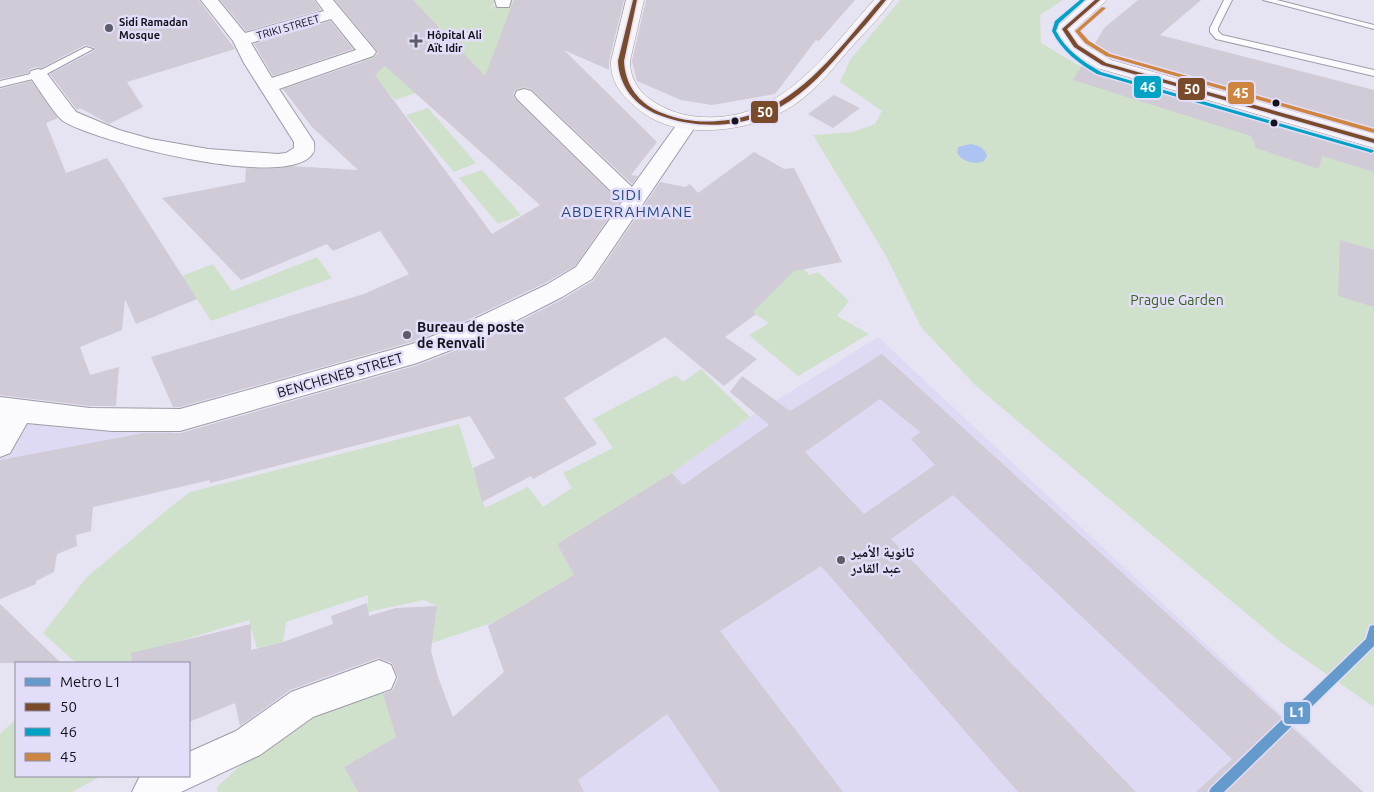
<svg xmlns="http://www.w3.org/2000/svg" width="1374" height="792" font-family="Ubuntu,'Noto Naskh Arabic',sans-serif">
	<rect width="100%" height="100%" fill="#e6e3f2"/>
	<g fill="#dfdaf4">
		<polygon points="878,337 1364,792 457,792 525,708 503,669 487,624 495,622 574,575 557,544 591,524 739,424"/>
		<polygon points="19,422 61,428 148,432 172,427 168,490 0,529 0,456"/>
	</g>
	<g fill="#cfe1cb">
		<polygon points="412,0 497,0 488,10 503,0 571,3 528,87 503,97"/>
		<polygon points="900,0 1063,0 1040,15 1041,43 1088,71 1374,150 1374,707 1283,644 1096,488 974,384 921,327 885,254 813,135 853,132 875,124 882,111 840,82 850,60"/>
		<polygon points="381,53 416,93 395,100 360,60"/>
		<polygon points="428,108 476,163 454,172 406,115"/>
		<polygon points="482,170 521,215 498,224 459,178"/>
		<polygon points="317,257 332,278 211,321 195,296 174,279 213,264 232,291"/>
		<polygon points="800,265 809,275 818,272 849,301 837,316 869,334 798,376 749,335 769,323 740,304"/>
		<polygon points="701,369 750,417 672,473 557,544 574,575 495,622 432,643 437,606 424,600 368,612 368,595 286,622 283,642 257,648 249,620 176,642 177,663 76,663 43,633 87,577 173,505 190,492 459,424 485,508 528,487 543,507 572,488 563,473 613,448 593,419 676,375 683,382"/>
		<polygon points="383,691 396,737 344,767 358,792 218,792 217,787 253,754 311,714"/>
		<polygon points="16,719 16,776 101,776 72,792 0,792 0,734"/>
	</g>
	<path fill="#adc4f2" d="M971,144C978,145 985,148 987,156L984,161C974,165 963,162 957,153L958,147Z"/>
	<g fill="#d0cbd6" fill-rule="evenodd">
		<polygon points="0,0 199,0 235,49 127,82 143,107 109,124 80,108 77,110 50,74 94,51 94,47 85,45 41,68 37,67 30,69 28,73 0,79"/>
		<polygon points="220,0 314,0 321,10 246,31"/>
		<path d="M335,0H413L485,76L514,0H624L609,61V70L564,50L657,142L631,175L638,176L632,184L532,90L525,87L516,89L513,94L516,100L620,202L575,266L545,283L463,322L411,342L180,407H173L151,357L364,294L409,274L380,231L333,251L327,244L241,280L162,198L245,182L246,168L269,169L290,166L358,170L312,127L283,89L374,58L378,53L374,47ZM385,66L540,205L492,234L375,75Z"/>
		<polygon points="646,0 855,0 819,41 816,40 775,94 712,105 681,100 637,81 632,61"/>
		<polygon points="1138,0 1201,0 1160,35 1374,90 1374,132 1112,58 1093,47 1104,28"/>
		<polygon points="330,21 353,49 273,76 254,44"/>
		<polygon points="1084,62 1096,70 1374,150 1374,172 1322,156 1319,169 1256,148 1251,136 1073,80"/>
		<polygon points="31,81 58,118 46,123 66,173 107,158 197,299 136,324 125,299 122,330 80,347 90,375 119,367 116,406 90,406 0,395 0,89"/>
		<polygon points="834,95 860,108 833,128 808,114"/>
		<polygon points="754,152 784,169 794,168 842,262 794,271 753,312 756,314 725,337 757,359 724,386 665,337 564,398 597,444 533,479 531,476 482,502 473,468 495,458 470,416 210,483 210,480 93,507 91,531 76,535 77,546 57,554 54,572 36,581 36,584 0,599 0,460 144,433 181,433 418,365 483,340 563,299 593,281 660,182 685,187 690,184 698,193"/>
		<polygon points="1340,240 1374,250 1374,307 1338,296"/>
		<path d="M882,354L1363,792H1196L1232,759L953,495L891,539L1136,792H1018L821,566L720,631L843,792H720L667,714L578,780L584,792H358L344,767L396,737L383,694L393,690L398,678L392,663L378,658L290,690L240,726L235,703L189,722V663H132L131,653L251,624V650L283,642L333,624L331,616L367,603L369,616L396,608L437,606L431,651L438,677L453,717L504,672L488,626L574,575L557,544L672,473L683,485L769,425L730,392L742,376L790,411ZM880,399L920,432L911,439L935,465L864,514L805,452Z"/>
		<polygon points="0,604 61,663 0,663"/>
	</g>
	<g fill="none" stroke-linecap="round" stroke-linejoin="round">
		<defs>
			<g id="lane">
				<polygon points="1224,0 1232,0 1218,28 1218,31 1222,35 1374,70 1374,76 1216,39 1210,32 1210,28"/>
				<polygon points="1263,0 1277,0 1374,25 1374,29"/>
				<polygon points="86,47 93,49 41,77 0,87 0,81 35,73"/>
			</g>
			<g id="street">
				<path d="M201,0H218L245,33L324,11L316,0H333L373,48L376,52L373,56L279,89L314,142C314,146 315,150 313,153C290,192 96,142 63,121C55,115 36,85 29,75L31,71L38,69L45,71L76,112L119,130L151,139L208,149L278,154L286,153L294,148V142L244,63L233,41ZM331,19L356,50L272,78L251,43Z"/>
				<polygon points="495,0 511,0 509,7 497,7"/>
				<polygon points="524,89 531,91 632,187 680,120 687,118 694,120 697,124 592,279 562,297 482,338 417,363 180,431 112,431 27,423 10,453 0,457 0,397 90,408 180,409 412,344 464,324 546,285 576,267 622,202 517,99 515,95 517,91"/>
				<polygon points="379,660 391,665 396,677 391,689 313,717 260,755 181,792 132,792 140,776 189,776 189,752 236,731 291,692"/>
			</g>
			<g id="secondary">
				<path d="M626,0H644L630,61C630,83 643,97 663,107C681,116 698,118 718,117C788,113 831,47 874,0H893C882,15 868,29 855,43C836,64 818,89 794,105C755,131 683,142 643,113C625,99 610,85 611,61Z"/>
				<polygon points="1087,0 1107,0 1074,30 1087,46 1111,60 1374,134 1374,148 1097,68 1069,50 1055,29"/>
			</g>
		</defs>
		<use href="#lane" stroke="#9e9ca8" stroke-width="2"/>
		<use href="#street" stroke="#9e9ca8" stroke-width="2"/>
		<use href="#secondary" stroke="#9e9ca8" stroke-width="1"/>
		<use href="#lane" fill="#fbfbfd" fill-rule="evenodd"/>
		<use href="#street" fill="#fbfbfd" fill-rule="evenodd"/>
		<use href="#secondary" fill="#f7f4f6" fill-rule="evenodd"/>
		<defs>
			<g id="bus-1">
				<path d="M633,0H637L624,61C625,85 639,104 662,113C680,120 699,123 718,121C793,117 836,51 881,0H886C874,15 862,29 849,43C829,67 807,92 780,107C743,128 698,130 659,115C635,106 619,86 618,61Z"/>
				<polygon points="1095,0 1100,0 1067,29 1078,45 1106,63 1374,139 1374,143 1102,65 1074,47 1062,29"/>
			</g>
			<path id="bus-2" d="M1080,0H1085L1059,23L1056,31C1066,50 1082,61 1101,72L1373,150L1374,151L1371,153L1369,152L1097,74C1078,63 1062,51 1052,31L1055,21Z"/>
			<polygon id="bus-3" points="1102,7 1106,8 1080,31 1089,41 1110,54 1374,129 1374,133 1106,56 1085,43 1075,31"/>
		</defs>
		<use href="#bus-1" stroke="#e2ddf8" stroke-width="3"/>
		<use href="#bus-2" stroke="#e2ddf8" stroke-width="3"/>
		<use href="#bus-3" stroke="#e2ddf8" stroke-width="3"/>
		<use href="#bus-1" fill="#7a4b2a" fill-rule="evenodd"/>
		<use href="#bus-2" fill="#01a2c5" fill-rule="evenodd"/>
		<use href="#bus-3" fill="#cd853f" fill-rule="evenodd"/>
		<defs>
			<polygon id="metro-1" points="1374,625 1374,646 1224,792 1209,792 1211,788 1366,639 1370,626"/>
		</defs>
		<use href="#metro-1" stroke="#e2ddf8" stroke-width="3"/>
		<use href="#metro-1" fill="#659acd" fill-rule="evenodd"/>
	</g>
	<g fill="#5e5c68" stroke="#e2ddf8" stroke-width="2">
		<circle cx="109" cy="28" r="5"/>
		<path d="M413.5 33.5h5v5h5v5h-5v5h-5v-5h-5v-5h5z"/>
		<circle cx="407" cy="335" r="5"/>
		<circle cx="841" cy="560" r="5"/>
	</g>
	<g fill="#15141d" stroke="#e2ddf8" stroke-width="2">
		<circle cx="1276" cy="103" r="4.5"/>
		<circle cx="735" cy="121" r="4.5"/>
		<circle cx="1274" cy="123" r="4.5"/>
	</g>
	<g text-anchor="middle" stroke-width="5" stroke-linejoin="round" paint-order="stroke">
		<g font-size="11" font-weight="bold" fill="#15141d" stroke="#e2ddf8" text-anchor="start">
			<text x="119" y="26">Sidi Ramadan<tspan x="119" dy="13">Mosque</tspan></text>
			<text x="427" y="39">Hôpital Ali<tspan x="427" dy="13">Aït Idir</tspan></text>
		</g>
		<g font-size="11" fill="#15141d" stroke="#e2ddf8">
			<text transform="translate(288 27) rotate(-16)" y="4">TRIKI STREET</text>
		</g>
		<g font-size="14" fill="#376416" stroke="#e2ddf8">
			<text x="1177" y="305">Prague Garden</text>
		</g>
		<g font-size="14" font-weight="bold" fill="#15141d" stroke="#e2ddf8" text-anchor="start">
			<text x="417" y="332">Bureau de poste<tspan x="417" dy="16">de Renvali</tspan></text>
			<text x="851" y="557">ثانوية الأمير<tspan x="851" dy="16">عبد القادر</tspan></text>
		</g>
		<g font-size="14" fill="#15141d" stroke="#e2ddf8">
			<text transform="translate(340 375) rotate(-16)" y="5">BENCHENEB STREET</text>
		</g>
		<g font-size="15" letter-spacing="1" fill="#244b80" stroke="#e2ddf8">
			<text x="627" y="200">SIDI<tspan x="627" dy="17">ABDERRAHMANE</tspan></text>
		</g>
	</g>
	<g stroke="#e2ddf8" stroke-width="2">
		<rect x="1133" y="75" width="29" height="24" rx="5" fill="#01a2c5"/>
		<rect x="1177" y="77" width="29" height="24" rx="5" fill="#7a4b2a"/>
		<rect x="1227" y="81" width="28" height="24" rx="5" fill="#cd853f"/>
		<rect x="750" y="100" width="29" height="24" rx="5" fill="#7a4b2a"/>
		<rect x="1283" y="701" width="28" height="24" rx="5" fill="#659acd"/>
	</g>
	<g font-size="14" text-anchor="middle" font-weight="bold" fill="#fff">
		<text x="1148" y="92">46</text>
		<text x="1192" y="94">50</text>
		<text x="1241" y="98">45</text>
		<text x="765" y="117">50</text>
		<text x="1297" y="717">L1</text>
	</g>
	<rect x="15" y="662" width="175" height="115" fill="#e2ddf8" stroke="#908da0"/>
	<rect x="25" y="678" width="25" height="8" fill="#659acd" stroke="#908da0"/>
	<text x="60" y="687" font-size="15" fill="#15141d">Metro L1</text>
	<rect x="25" y="703" width="25" height="8" fill="#7a4b2a" stroke="#908da0"/>
	<text x="60" y="712" font-size="15" fill="#15141d">50</text>
	<rect x="25" y="728" width="25" height="8" fill="#01a2c5" stroke="#908da0"/>
	<text x="60" y="737" font-size="15" fill="#15141d">46</text>
	<rect x="25" y="753" width="25" height="8" fill="#cd853f" stroke="#908da0"/>
	<text x="60" y="762" font-size="15" fill="#15141d">45</text>
</svg>
